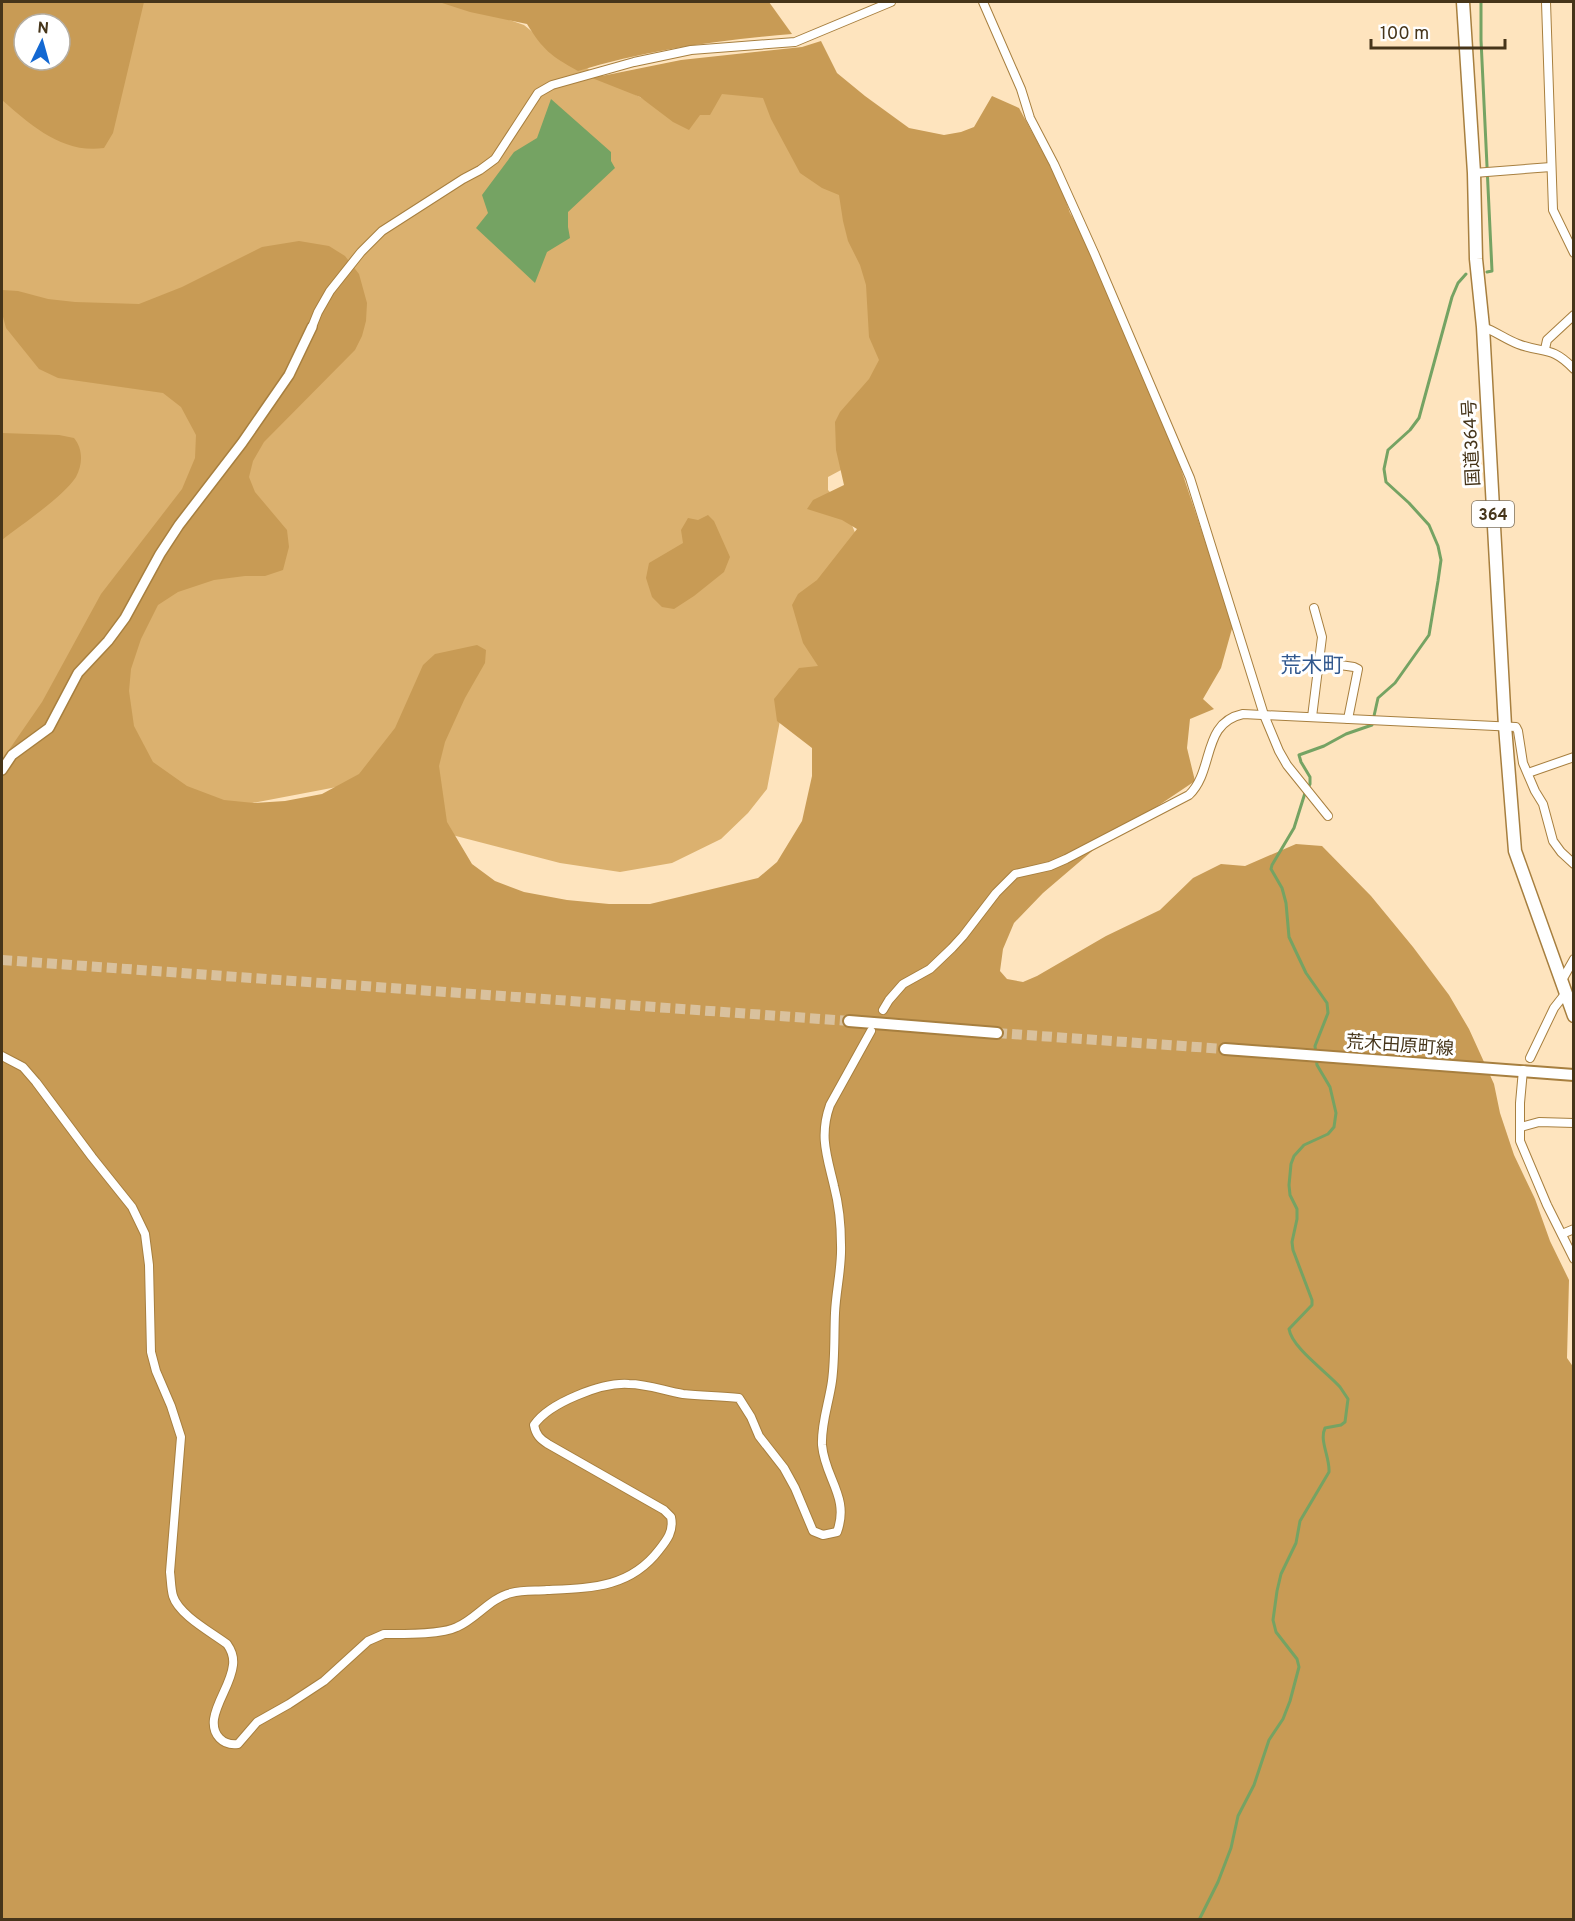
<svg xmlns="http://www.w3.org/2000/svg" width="1575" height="1921" font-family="Overpass,'Noto Sans JP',sans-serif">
	<rect width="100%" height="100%" fill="#fee4be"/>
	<path fill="#dbb16f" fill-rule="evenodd" d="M2,2H458L524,25L556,51L647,101L711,90L761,89L848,184L889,343L856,462L828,477V490L845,508L856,535L837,657L782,710L767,789L748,813L721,839L672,863L620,872L560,863L429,829L363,782L205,812L2,870ZM24,24H60V60H24Z"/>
	<g fill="#c89b55" fill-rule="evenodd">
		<path d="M2,2H144L113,133L104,148C62,154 31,125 2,100ZM24,24H60V60H24Z"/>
		<path d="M439,2H769L792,34C720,40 646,50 578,71C551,56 543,50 527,24L470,12Z"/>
		<polygon points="821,41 837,73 865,96 909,128 944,135 961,132 974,127 992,96 1019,108 1060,184 1070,213 1083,235 1177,457 1233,625 1221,668 1203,699 1214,709 1190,719 1187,748 1195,781 1098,846 1043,893 1014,923 1003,949 1000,971 1007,979 1023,982 1037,976 1106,936 1160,910 1193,878 1221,864 1245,866 1296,844 1322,846 1371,896 1413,947 1449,995 1469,1029 1494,1084 1500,1113 1514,1155 1535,1199 1550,1241 1569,1280 1567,1358 1574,1368 1573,1919 2,1920 2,760 42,702 101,594 182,489 195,458 196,435 181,407 163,393 58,378 39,369 6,328 2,313 2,290 18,291 48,299 75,302 139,304 182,287 262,247 299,241 329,246 345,256 359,274 367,303 366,321 362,336 355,350 264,442 253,461 249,477 255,492 287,530 289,547 283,570 265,576 245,576 214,580 178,592 158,605 141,639 131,669 129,691 134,726 153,762 187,786 224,800 254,803 285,801 322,794 359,774 395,728 423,665 435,654 477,645 486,650 485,663 465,698 445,742 439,766 447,822 472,864 495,881 524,892 567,900 609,904 650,904 758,878 777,862 802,821 812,776 812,748 777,721 774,699 799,668 818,666 803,643 792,605 798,594 817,580 857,529 842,520 807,509 813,500 844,485 836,450 835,422 840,412 869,379 879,360 869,337 866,285 860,265 848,241 843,221 839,195 822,188 800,173 771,119 763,98 722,94 710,115 700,115 689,130 673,122 640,97 592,78 681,60 802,47"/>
		<path d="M2,433L59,435L74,438C83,449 83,464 76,477C63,497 21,525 2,540Z"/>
		<polygon points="708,515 714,521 730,557 724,572 694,596 674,609 662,607 652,597 646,578 649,563 683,543 681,530 688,518 698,520"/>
	</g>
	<polygon fill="#75a363" points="551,99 611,152 611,161 615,168 568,212 568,227 570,238 547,252 535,283 476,228 488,213 482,195 514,152 537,138"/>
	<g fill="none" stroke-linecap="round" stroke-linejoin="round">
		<g stroke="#75a363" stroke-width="3">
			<polyline points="1481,2 1481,40 1492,271 1487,272"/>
			<path d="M1199,1920L1218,1882L1231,1848L1238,1816L1254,1785L1269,1740L1283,1719L1290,1701L1299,1667L1297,1659L1276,1632L1273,1620L1277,1591L1281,1574L1296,1543L1300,1521L1329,1472C1330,1457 1319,1441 1325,1428L1341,1425L1345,1422L1348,1399L1340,1387C1327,1372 1292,1348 1289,1329L1312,1305V1300L1293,1250L1292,1242L1297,1219V1209L1290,1195L1289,1185L1291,1164L1294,1156L1304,1145L1328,1134L1334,1127L1336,1113L1330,1087L1317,1065L1315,1046L1328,1013L1327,1003L1306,973L1289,937L1286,903L1282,888L1271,869L1272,865L1294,828L1305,793L1310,784V777L1301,762L1299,755L1324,746L1346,734L1372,725L1378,698L1395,683L1429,635L1438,581L1441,560L1438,546L1429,525L1409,503L1386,482L1384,469L1388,450L1410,430L1419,418L1452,297L1458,283L1466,274"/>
		</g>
		<g stroke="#d9c19d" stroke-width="10" stroke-dasharray="10 5" stroke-linecap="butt">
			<polyline points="2,960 849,1021"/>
			<polyline points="997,1033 1225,1049"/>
		</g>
		<defs>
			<g id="minor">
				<polyline points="983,2 1021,89 1030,118 1054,164 1095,255 1190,478 1264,715 1279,751 1287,765 1328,816"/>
				<polyline points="1546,2 1553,210 1574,253"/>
				<polyline points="1474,173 1551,167"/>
				<polyline points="312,327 318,312 330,291 361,252 382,231 463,179 480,170 495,159 538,93 552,85 634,62 691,50 795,42 891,2"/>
				<path d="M1483,327C1495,331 1505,339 1518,344C1544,354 1551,345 1574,369"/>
				<polyline points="1545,349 1547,340 1574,315"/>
				<polyline points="1319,662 1354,667 1358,669 1348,719"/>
				<polyline points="1312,717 1322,637 1314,608"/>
				<polyline points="1528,773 1574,757"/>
				<polyline points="1561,982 1574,959"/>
				<path d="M883,1010L889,1000L903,984L930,969L952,948L963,936L996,893L1015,874L1050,866L1066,859L1189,795C1215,770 1201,723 1243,714L1516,727L1518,731L1523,763L1535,791L1543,804L1553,841L1561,852L1574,864"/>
				<path d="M2,1056L23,1067L36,1082L92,1157L132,1207L145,1234L149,1265L151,1352L156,1371L171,1406L181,1437L170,1572C171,1580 171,1589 173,1596C179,1615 211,1632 227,1644C232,1651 234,1657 233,1665C231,1684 217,1700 214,1719C212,1735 223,1746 238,1744L257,1722L289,1704L324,1681L368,1641L384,1634C402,1634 441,1635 457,1627C476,1619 490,1598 511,1593C523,1590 535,1591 547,1590C591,1588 630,1588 659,1550C667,1540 674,1531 671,1517L664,1510L548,1444C540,1439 536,1435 534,1425C549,1403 602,1382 629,1384C647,1384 665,1391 683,1394C702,1396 720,1396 739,1398L751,1417L759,1436L784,1468L795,1488L813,1531L823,1535L837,1532C850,1497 825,1479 822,1445C821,1423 829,1403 832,1381C835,1359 834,1336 835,1313C836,1290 842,1267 841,1245C841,1225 839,1205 834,1186C827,1156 819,1136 830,1105L871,1031"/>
				<polyline points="1530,1058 1554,1008 1565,994"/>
				<polyline points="1523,1070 1520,1103 1520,1141 1547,1205 1574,1259"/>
				<polyline points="1521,1127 1539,1122 1574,1123"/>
				<polyline points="1562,1234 1574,1229"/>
			</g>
			<polyline id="tertiary" points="2,770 12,755 49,728 78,673 108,641 125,618 160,554 179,525 242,443 289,375 312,327"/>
			<g id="secondary">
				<polyline points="849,1021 997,1033"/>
				<polyline points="1225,1049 1574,1075"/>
			</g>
			<polyline id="trunk" points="1463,2 1474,173 1476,259 1483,327 1505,726 1515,851 1574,1016"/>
		</defs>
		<use href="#minor" stroke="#a77f3f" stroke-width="10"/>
		<use href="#tertiary" stroke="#a77f3f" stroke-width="12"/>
		<use href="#secondary" stroke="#a77f3f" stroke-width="14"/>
		<use href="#trunk" stroke="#a77f3f" stroke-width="15"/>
		<use href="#minor" stroke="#fff" stroke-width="8"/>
		<use href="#tertiary" stroke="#fff" stroke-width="9"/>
		<use href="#secondary" stroke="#fff" stroke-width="10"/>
		<use href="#trunk" stroke="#fff" stroke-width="12"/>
	</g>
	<g text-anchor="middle" stroke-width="6" stroke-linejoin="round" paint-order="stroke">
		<rect fill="#fff" stroke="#7e725f" stroke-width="1.5" x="1472" y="501" width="42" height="26" rx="4.5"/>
		<g font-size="16" font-weight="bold" fill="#46351a">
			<text x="1493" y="520">364</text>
		</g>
		<g font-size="18" fill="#46351a" stroke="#fff">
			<text transform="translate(1471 443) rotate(-93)" y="6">国道364号</text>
			<text transform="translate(1400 1045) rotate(4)" y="6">荒木田原町線</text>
		</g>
		<g font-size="21" fill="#31588e" stroke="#fff">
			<text x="1312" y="672">荒木町</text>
		</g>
	</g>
	<rect width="1575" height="1921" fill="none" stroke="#46351a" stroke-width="6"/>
	<g transform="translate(42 42) rotate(5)"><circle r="28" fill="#ffffff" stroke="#b5aea3" stroke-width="1.5"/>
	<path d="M0-4.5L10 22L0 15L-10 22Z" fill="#1368d2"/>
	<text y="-9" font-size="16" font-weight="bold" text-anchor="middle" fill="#46351a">N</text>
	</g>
	<path d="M1371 39v9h134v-9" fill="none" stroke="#46351a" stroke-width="3"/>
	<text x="1380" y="39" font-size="18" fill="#46351a" stroke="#ffffff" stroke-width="4.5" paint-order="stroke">100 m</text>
</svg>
